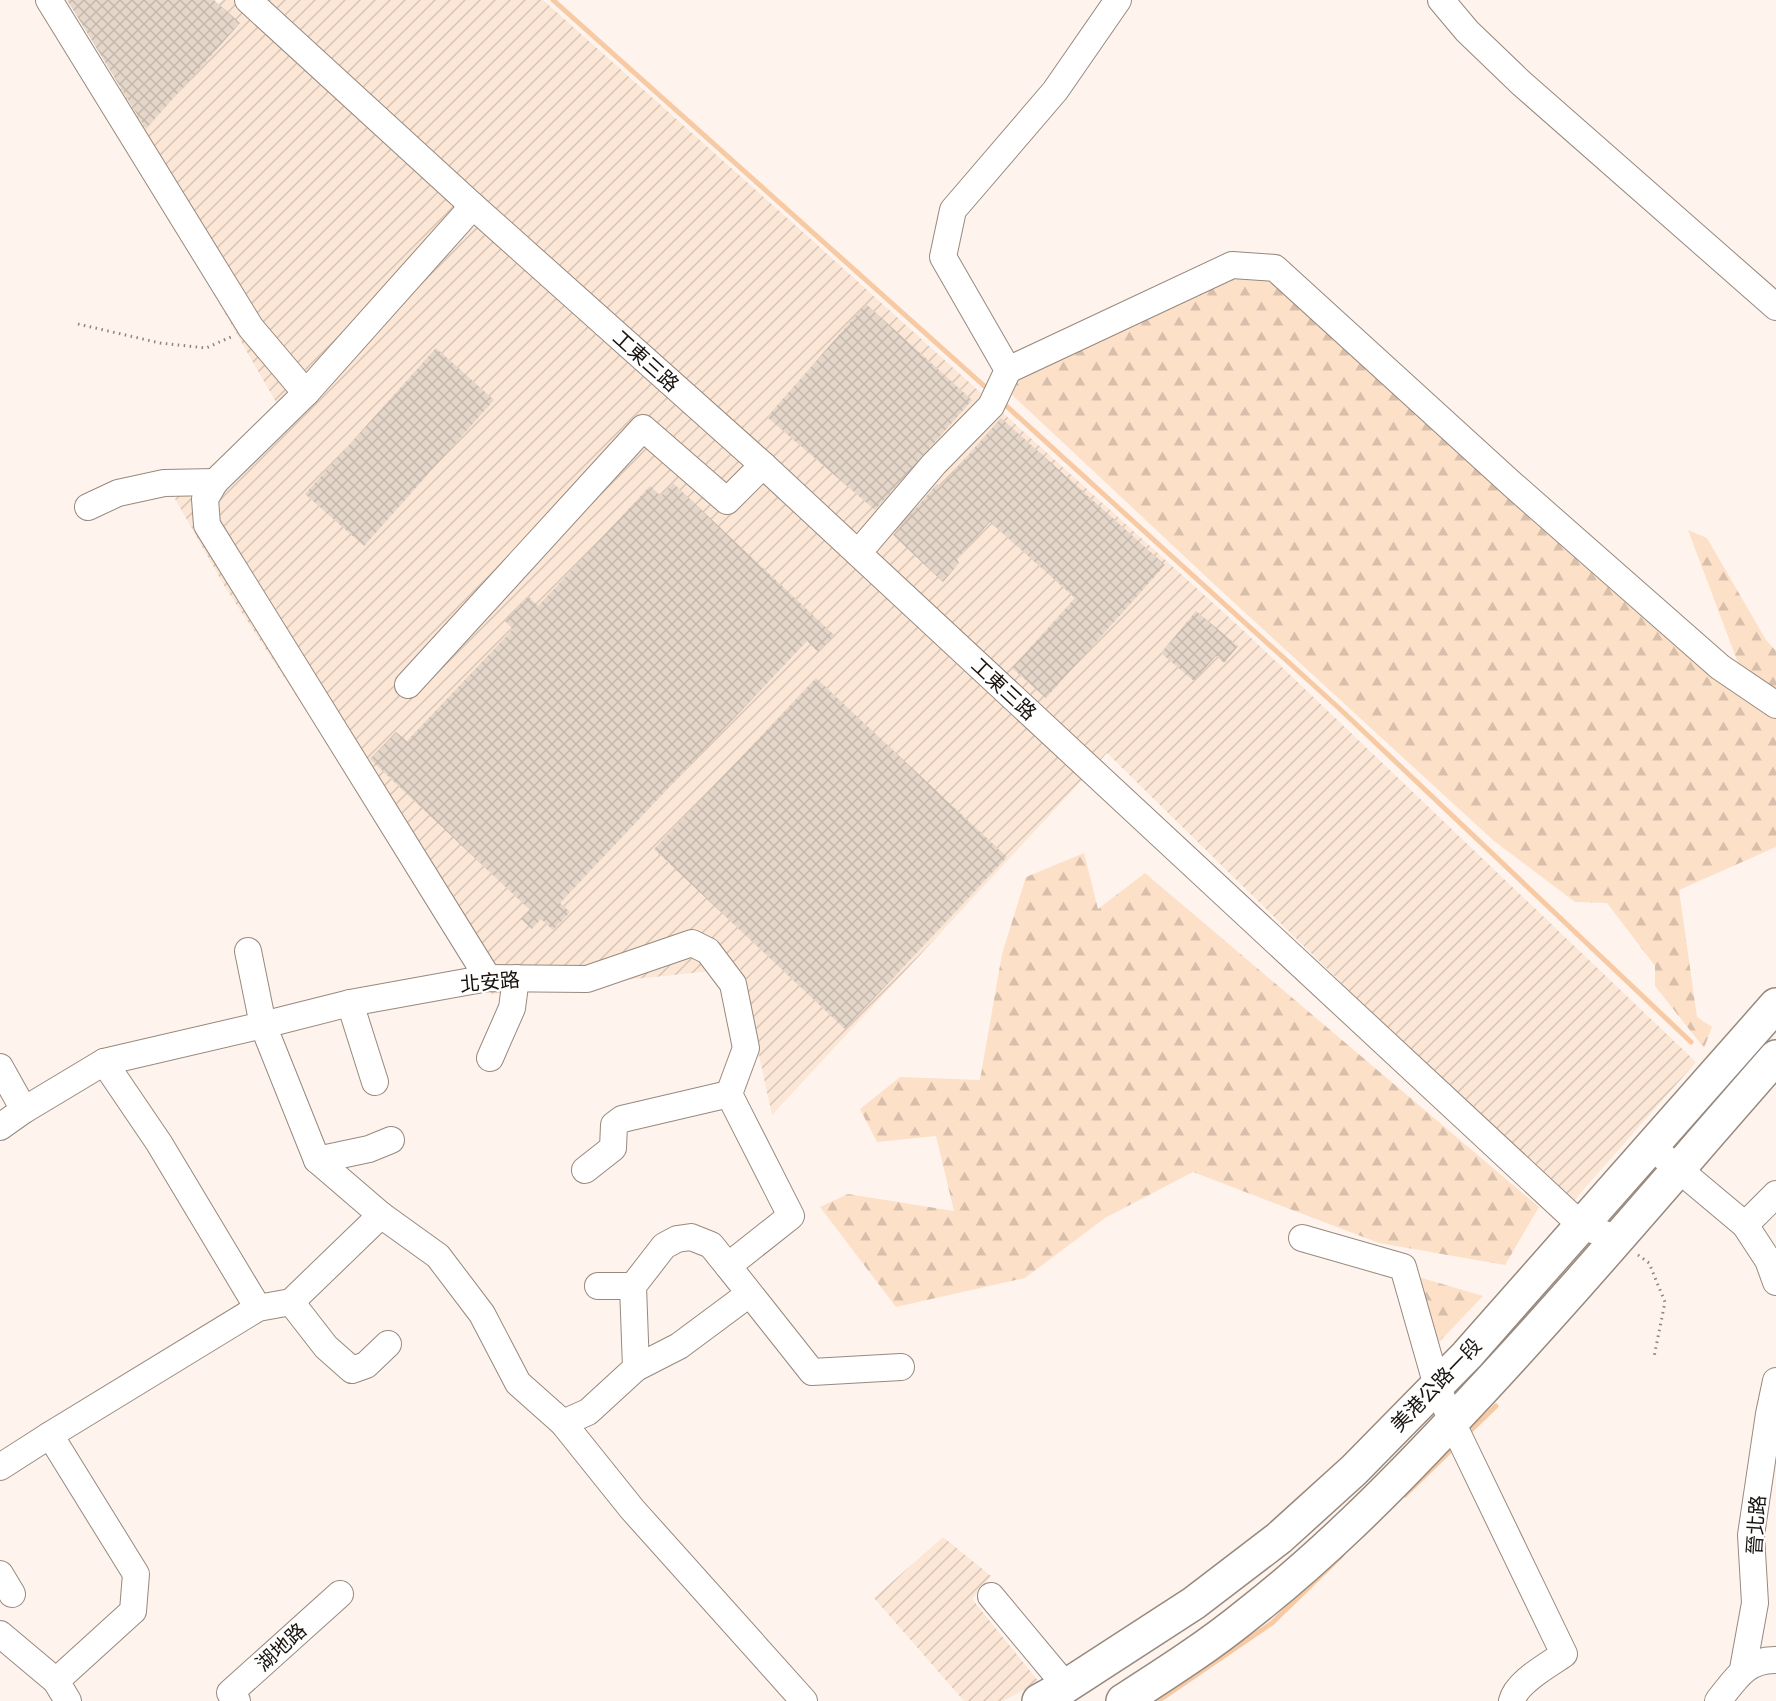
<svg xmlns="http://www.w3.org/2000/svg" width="1776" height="1701" font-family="'DejaVu Sans','Noto Sans TC',sans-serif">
	<defs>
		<pattern id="industrial-furrows" width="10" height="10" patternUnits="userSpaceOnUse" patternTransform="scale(1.5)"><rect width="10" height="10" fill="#fce6d5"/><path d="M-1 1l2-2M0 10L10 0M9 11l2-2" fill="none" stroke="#d7c4b6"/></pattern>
		<pattern id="forest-firs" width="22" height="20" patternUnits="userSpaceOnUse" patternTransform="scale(1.5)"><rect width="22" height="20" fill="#fde0c8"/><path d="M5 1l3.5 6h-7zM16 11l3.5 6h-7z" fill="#d8bfab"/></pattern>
		<pattern id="building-cross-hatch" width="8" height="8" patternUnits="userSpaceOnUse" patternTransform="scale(1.5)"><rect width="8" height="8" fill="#e5d6ca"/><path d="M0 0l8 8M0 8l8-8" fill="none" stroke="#c4b7ac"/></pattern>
	</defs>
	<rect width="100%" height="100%" fill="#fef4ed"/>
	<g fill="url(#industrial-furrows)">
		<polygon points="222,0 543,0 814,242 1244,631 1696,1062 1569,1206 1107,753 772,1115 740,968 492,994 225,587 175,499 277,404 104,103"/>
		<polygon points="943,1537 991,1576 972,1599 1039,1682 1003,1701 964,1701 874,1598"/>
	</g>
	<g fill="url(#forest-firs)">
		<polygon points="1269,253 1444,425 1677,642 1738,663 1688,530 1707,538 1766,640 1776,651 1776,847 1679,890 1697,1017 1712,1027 1704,1048 1655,986 1655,966 1607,903 1575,902 1494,841 1216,586 1008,391 1004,371 1187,274"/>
		<polygon points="1084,853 1098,909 1145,873 1539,1207 1505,1265 1379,1243 1193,1172 1105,1218 1025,1278 896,1307 820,1207 848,1194 954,1211 936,1136 877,1142 860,1109 900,1077 980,1080 1002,954 1026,877"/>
		<polygon points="1388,1268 1483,1296 1422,1360"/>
	</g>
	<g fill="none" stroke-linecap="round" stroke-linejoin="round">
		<g stroke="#f8caa4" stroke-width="5">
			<polyline points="553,0 991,392"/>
			<polyline points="1002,402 1341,710 1691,1042"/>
			<polyline points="1467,1434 1496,1406"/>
			<polyline points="1405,1495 1456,1445"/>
			<polyline points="1158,1701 1272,1623 1342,1555"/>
		</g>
	</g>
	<g fill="url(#building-cross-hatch)">
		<polygon points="67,0 214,0 240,23 146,129"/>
		<polygon points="866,304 972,400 875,510 767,417"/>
		<polygon points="436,348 494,400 364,546 305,494"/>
		<polygon points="1001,418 1165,565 1046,698 1012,668 1075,598 990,522 957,559 959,563 943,582 893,535 937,484 940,487"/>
		<polygon points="673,483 834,635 818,652 807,641 560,903 570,912 553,930 541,919 532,929 521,919 530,910 370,759 396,732 407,741 513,629 505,621 528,596 538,606 650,486 661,496"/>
		<polygon points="1196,611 1238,646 1224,663 1216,656 1194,681 1161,653"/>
		<polygon points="816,678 1007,857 845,1029 654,849"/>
	</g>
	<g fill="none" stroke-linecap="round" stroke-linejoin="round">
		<defs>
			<g id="minor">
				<polyline points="49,0 251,328 306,393"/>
				<polyline points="248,0 473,206 763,465 1582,1226 1618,1239"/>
				<polyline points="1441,0 1467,31 1520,82 1776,307"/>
				<polyline points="473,206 306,393 215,482 205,499 207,525 488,978"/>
				<polyline points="1008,370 943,257 953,210 1055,91 1118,0"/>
				<polyline points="88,507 118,493 164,483 215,482"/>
				<polyline points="858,553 934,464 991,406 1008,370 1232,265 1275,268 1513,485 1720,667 1776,705"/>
				<polyline points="408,685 643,428 727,501 763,465"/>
				<polyline points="350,1003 375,1082"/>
				<polyline points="490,1058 512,1008 516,978"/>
				<polyline points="104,1062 159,1143 258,1308"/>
				<polyline points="0,1067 24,1110"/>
				<polyline points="0,1127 24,1110 104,1062 263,1025 350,1003 488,978 587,979 692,943 708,951 733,984 746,1048 729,1094 791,1216 728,1266 711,1245 691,1237 677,1239 664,1246 633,1286 636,1368 588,1412 563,1423 518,1383 482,1314 438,1256 381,1215 317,1160 263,1025 248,951"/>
				<polyline points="1652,1147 1745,1225 1768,1260 1776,1282"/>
				<polyline points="317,1160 369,1149 391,1140"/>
				<polyline points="585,1170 613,1148 614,1125 622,1119 729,1094"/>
				<polyline points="1745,1225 1776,1194"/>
				<path d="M1302,1238L1403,1267L1437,1386L1452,1422L1564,1654C1549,1665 1516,1682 1512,1701"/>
				<polyline points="728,1266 812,1372 901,1367"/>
				<polyline points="598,1286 633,1286"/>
				<polyline points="291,1302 326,1347 352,1370 366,1365 388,1344"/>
				<polyline points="636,1368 679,1346 749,1294"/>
				<polyline points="563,1423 632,1509 804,1701"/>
				<polyline points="50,1435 136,1574 133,1611 56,1681 68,1701"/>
				<polyline points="0,1467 50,1435 258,1308 291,1302 381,1215"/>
				<polyline points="0,1574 12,1594"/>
				<polyline points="991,1596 1066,1686"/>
				<polyline points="0,1634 56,1681"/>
				<polyline points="1743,1669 1755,1603 1751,1535 1769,1414 1776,1381"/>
				<polyline points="237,1701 230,1693 340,1594"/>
				<path d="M1718,1701C1735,1680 1746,1659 1776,1660"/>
			</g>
			<g id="major">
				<polyline points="1039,1701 1066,1686 1194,1603 1279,1538 1354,1470 1467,1355 1776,1005"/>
				<path d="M1123,1701C1165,1674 1209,1646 1248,1614C1321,1557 1387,1491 1450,1424C1563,1305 1668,1180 1776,1057"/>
			</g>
		</defs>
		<use href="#minor" stroke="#97897e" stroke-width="28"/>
		<use href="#major" stroke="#97897e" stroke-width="36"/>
		<g stroke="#8c857f" stroke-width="3" stroke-dasharray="1.5 4.5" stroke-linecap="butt">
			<polyline points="78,324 160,343 206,348 233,336"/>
			<polyline points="1638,1255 1649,1263 1665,1302 1654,1357"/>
		</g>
		<use href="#minor" stroke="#fff" stroke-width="26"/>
		<use href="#major" stroke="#fff" stroke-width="33"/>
	</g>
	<g text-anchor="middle" stroke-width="4.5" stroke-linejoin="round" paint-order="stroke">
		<g font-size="20" fill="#191410" stroke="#fff">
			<text transform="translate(646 361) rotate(42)" y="7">工東三路</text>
			<text transform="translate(1004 689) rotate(43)" y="7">工東三路</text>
			<text transform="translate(490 982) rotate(-5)" y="7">北安路</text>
			<text transform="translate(1436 1385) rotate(-46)" y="7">美港公路一段</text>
			<text transform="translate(1756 1525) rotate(-86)" y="7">晉北路</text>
			<text transform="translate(281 1647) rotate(-42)" y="7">湖地路</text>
		</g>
	</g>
</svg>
